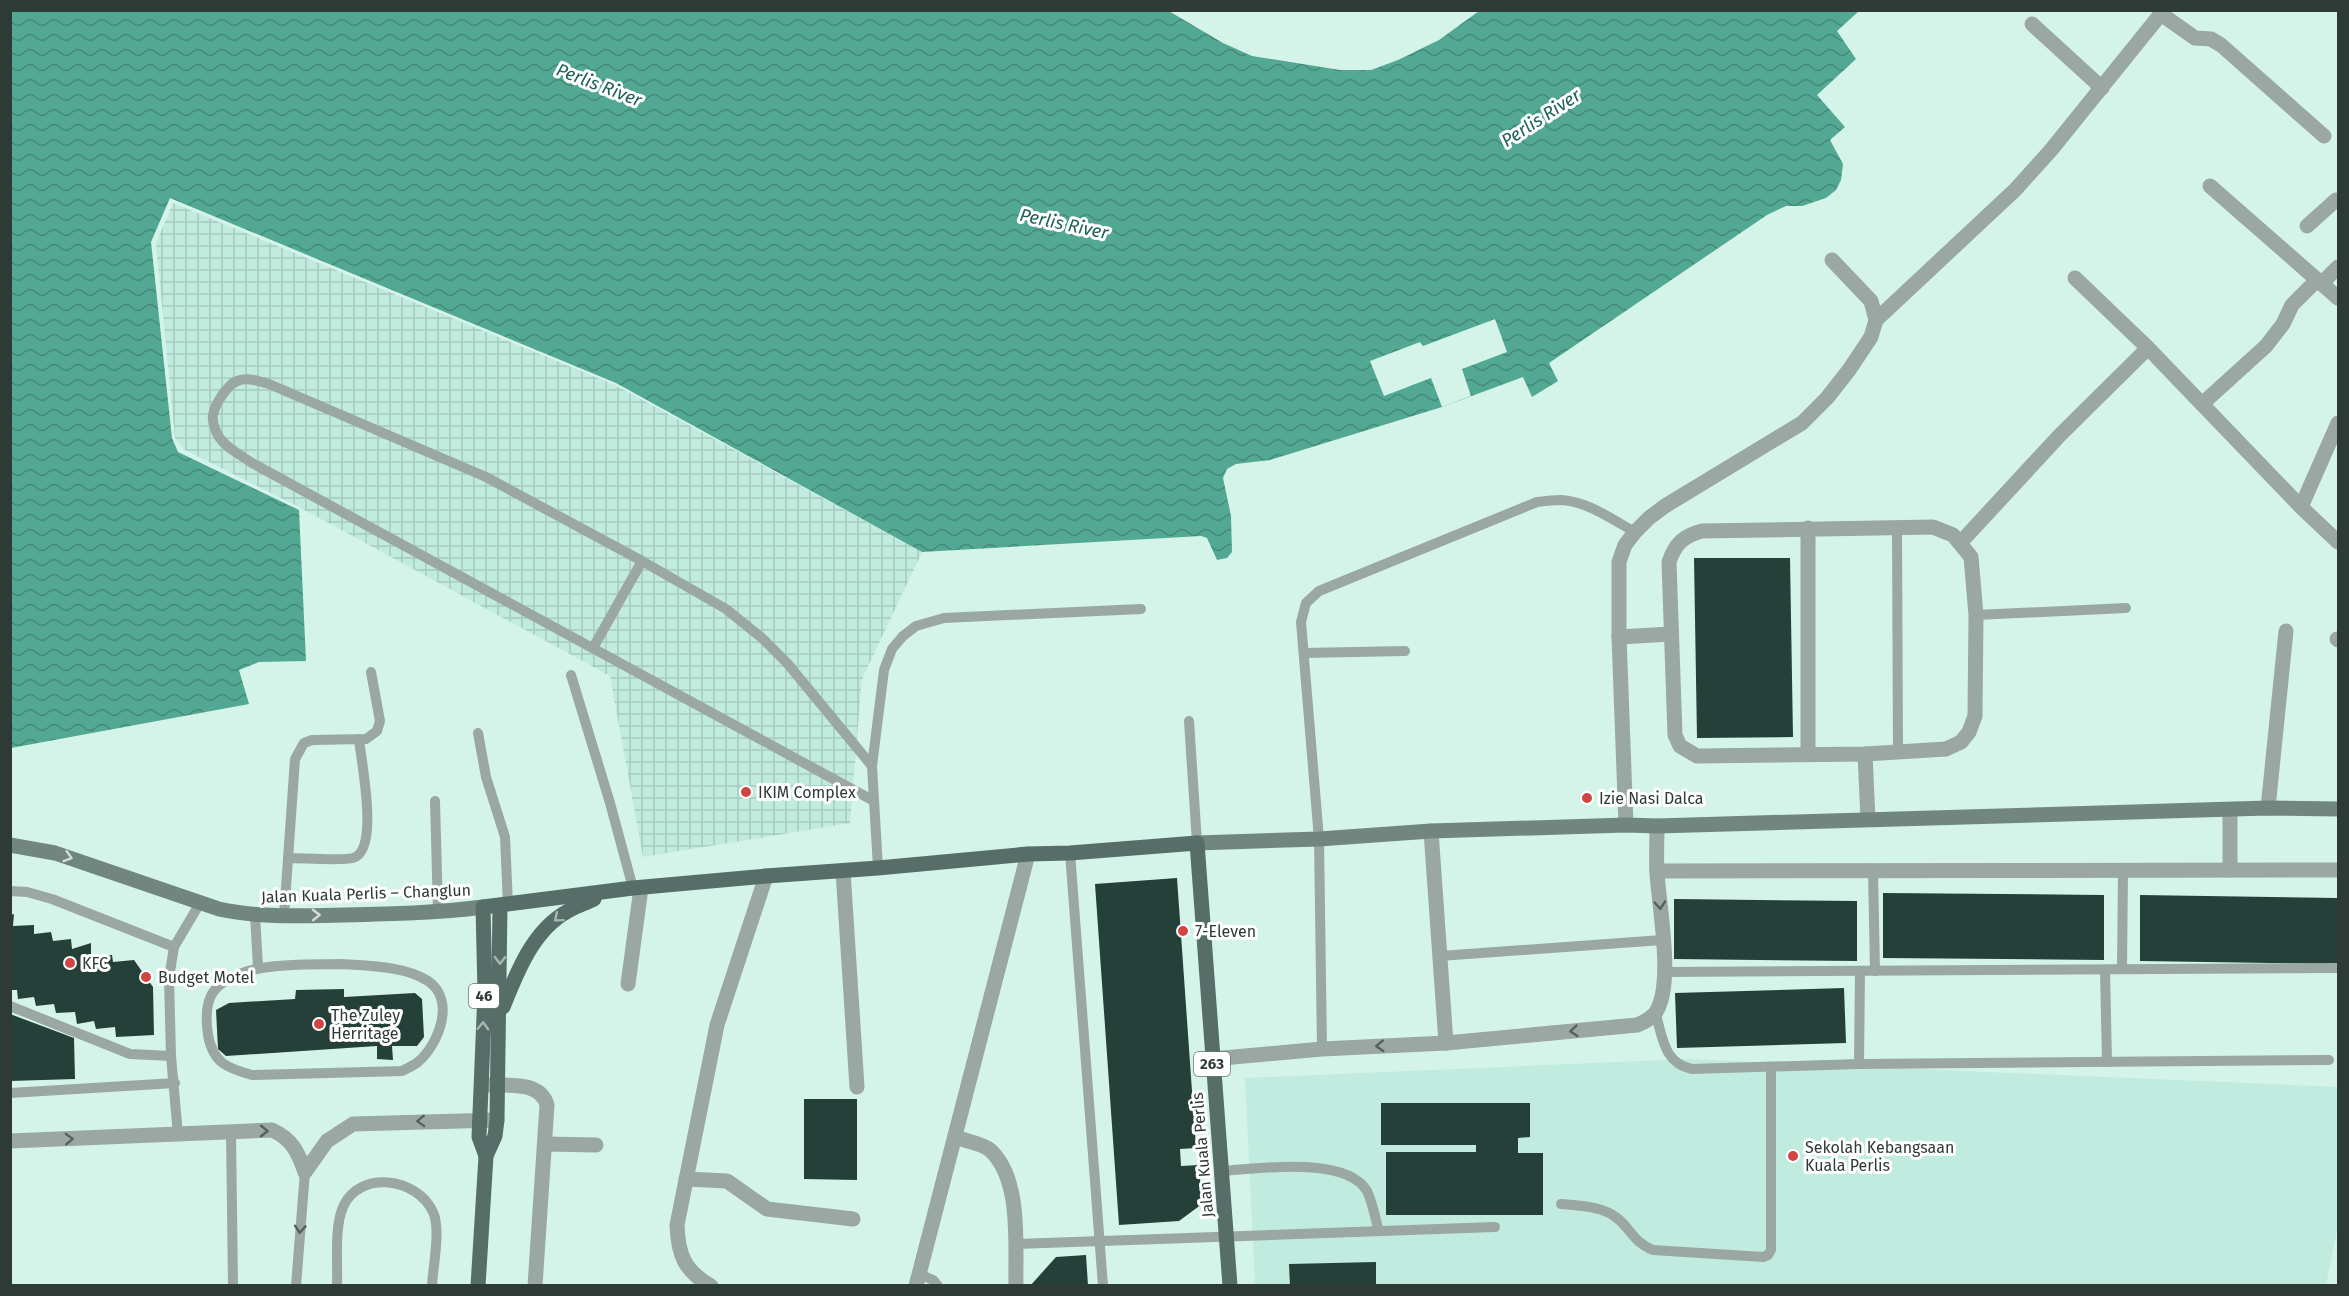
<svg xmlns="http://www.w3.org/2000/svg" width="2349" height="1296" font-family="'Fira Sans',sans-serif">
	<defs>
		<pattern id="industrial-grid" width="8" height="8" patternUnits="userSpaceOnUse" patternTransform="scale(1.5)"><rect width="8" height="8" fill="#c1ebde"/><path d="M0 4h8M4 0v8" fill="none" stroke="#a6cabf"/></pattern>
		<pattern id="water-waves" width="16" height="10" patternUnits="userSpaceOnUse" patternTransform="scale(1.5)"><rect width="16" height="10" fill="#52a892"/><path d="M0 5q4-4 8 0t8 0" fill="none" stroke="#448a78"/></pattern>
	</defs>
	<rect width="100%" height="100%" fill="#d4f4ea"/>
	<polygon fill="#c1ebde" points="1688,1059 2338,1087 2338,1226 2326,1285 1255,1285 1245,1078"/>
	<polygon fill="url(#industrial-grid)" points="173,203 615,385 922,552 862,679 850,823 643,857 610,676 301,508 183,449 175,438 156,243"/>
	<polygon fill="url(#water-waves)" points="1167,10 1223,43 1252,56 1340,70 1371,70 1398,60 1439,40 1479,11 1859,11 1837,31 1856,59 1817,95 1845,127 1830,140 1843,164 1841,180 1836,190 1826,198 1802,206 1786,206 1767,215 1549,363 1558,381 1532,397 1523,377 1442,407 1270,460 1236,464 1227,469 1223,478 1231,516 1232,552 1227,558 1217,560 1207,538 1201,536 922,552 616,383 170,198 151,242 172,438 178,452 299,510 306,661 259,662 239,670 249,704 11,748 11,11"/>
	<polygon fill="#d4f4ea" points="1495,319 1507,352 1462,369 1471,396 1442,407 1431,378 1384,396 1370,361 1420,342 1423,346"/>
	<g fill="#244038">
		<polygon points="1694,558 1790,558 1793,737 1697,738"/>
		<polygon points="1177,878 1196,1148 1180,1149 1181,1166 1199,1165 1202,1204 1179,1221 1119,1225 1095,884"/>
		<polygon points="1883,893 2104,895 2104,960 1883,958"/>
		<polygon points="2140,895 2338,898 2338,964 2140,961"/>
		<polygon points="1674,899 1857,901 1857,961 1674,959"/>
		<polygon points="14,914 13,926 34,925 34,934 51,932 53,941 71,939 72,949 91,943 91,958 112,955 113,962 134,960 153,987 154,1035 116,1037 115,1027 96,1029 94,1021 77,1024 75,1012 56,1013 54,1004 36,1006 34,997 18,999 17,990 10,990 10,915"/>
		<polygon points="1844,988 1846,1043 1677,1048 1675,993"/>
		<polygon points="344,989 344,997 415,993 422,999 424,1037 417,1046 392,1046 393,1060 377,1059 377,1046 226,1056 218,1049 216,1010 229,1003 295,999 296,990"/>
		<polygon points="10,1014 74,1038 75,1079 10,1081"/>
		<polygon points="804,1099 857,1099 857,1180 804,1179"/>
		<polygon points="1381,1103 1530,1103 1530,1137 1518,1138 1518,1153 1543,1153 1543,1215 1386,1215 1386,1152 1476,1152 1476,1145 1381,1145"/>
		<polygon points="1086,1255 1088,1286 1030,1286 1056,1257"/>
		<polygon points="1376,1262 1376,1286 1290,1286 1289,1264"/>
	</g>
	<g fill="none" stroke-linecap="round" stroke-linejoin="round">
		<g stroke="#9aa7a3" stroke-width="10">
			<polyline points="1897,527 1898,753"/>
			<polyline points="1976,615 2126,608"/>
			<polyline points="593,648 642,561"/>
			<polyline points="1304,653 1405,651"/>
			<polyline points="571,675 610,803 633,888"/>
			<polyline points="1189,721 1197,843"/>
			<polyline points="478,733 486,777 505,837 508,905"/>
			<path d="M872,766L787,663L762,638L726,609L642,561L486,477L269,384C259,381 247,377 237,381C227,385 215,404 213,415C212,421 215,431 219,437C226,448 241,455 252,463L874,801"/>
			<polyline points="435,801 438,912"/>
			<polyline points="1070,853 1103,1286"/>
			<path d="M288,858C303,858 341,861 353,858C380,851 361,761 359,739"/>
			<polyline points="878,868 872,766 884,670 892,649 903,636 916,626 944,618 1141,609"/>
			<polyline points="1873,870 1875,971"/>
			<polyline points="10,891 27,892 52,899 174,947"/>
			<polyline points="255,914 258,968"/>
			<polyline points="284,916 295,759 304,743 312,740 366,739 377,731 380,721 371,672"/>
			<polyline points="1440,956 1662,940"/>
			<path d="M342,964C369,966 405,966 428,981C456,1000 439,1044 418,1062C413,1066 407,1068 402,1071L252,1075C227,1068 213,1063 208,1035C206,1021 205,1002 214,991C239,960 306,965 342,964Z"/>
			<polyline points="2122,969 2123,870"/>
			<polyline points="2105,970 2107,1062"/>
			<polyline points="1665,972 2338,968"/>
			<polyline points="10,1006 130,1054 171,1056"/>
			<path d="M1655,1012C1663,1037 1663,1063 1692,1069L1859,1064L2329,1060"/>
			<path d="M1322,1049L1319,839L1301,622L1306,603L1319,591L1537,502C1545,501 1553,500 1561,500C1587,501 1613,520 1635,532"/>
			<polyline points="1859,1064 1860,971"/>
			<polyline points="10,1093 175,1083"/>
			<polyline points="231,1132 233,1286"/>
			<polyline points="178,1135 171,1056 169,978 174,947 200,903"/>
			<path d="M1221,1171C1257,1169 1346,1155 1367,1191C1373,1203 1375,1219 1379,1231"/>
			<path d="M1561,1204C1580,1206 1602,1206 1617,1218C1632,1230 1632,1241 1653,1250L1763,1257L1768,1255L1771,1250V1068"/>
			<polyline points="1015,1244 1495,1227"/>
			<polyline points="919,1274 933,1280 938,1286"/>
			<polyline points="296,1286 305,1172"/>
			<path d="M337,1286C338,1263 334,1228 343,1207C359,1170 417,1177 433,1212C441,1229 433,1266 432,1286"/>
		</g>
		<g stroke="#9aa7a3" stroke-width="15">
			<polyline points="2161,14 2195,38 2211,39 2221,45 2324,136"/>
			<polyline points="2032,24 2102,88"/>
			<polyline points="2210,186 2338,298"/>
			<polyline points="2307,226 2336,200"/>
			<polyline points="2075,278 2148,348 2301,507 2338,542"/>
			<polyline points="2321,284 2338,267"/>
			<polyline points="1876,320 2015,190 2051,150 2164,10"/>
			<polyline points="2202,404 2266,346 2283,324 2292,305 2317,280"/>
			<polyline points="2301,507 2338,423"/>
			<path d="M1933,527L1953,535L1971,557L1976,615L1975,716L1969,732L1961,742L1946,749L1865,754L1697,756L1680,746L1675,735L1669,562C1675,544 1683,536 1702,531Z"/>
			<polyline points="1961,542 2060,435 2148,348"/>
			<polyline points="1619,637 1671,634"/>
			<polyline points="2337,639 2338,640"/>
			<polyline points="1808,753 1808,528"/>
			<polyline points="1865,754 1868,819"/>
			<polyline points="2268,808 2286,631"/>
			<polyline points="1626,825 1619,637 1619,562 1625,545 1635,532 1649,518 1665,506 1802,423 1827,398 1849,370 1871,337 1876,320 1871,301 1832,260"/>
			<polyline points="1431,831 1446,1043"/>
			<polyline points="2230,870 2230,810"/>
			<polyline points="843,871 857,1087"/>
			<polyline points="1657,871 2338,870"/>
			<polyline points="628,984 641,888"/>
			<path d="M1212,1059L1322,1049L1446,1043L1637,1025C1644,1022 1651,1019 1656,1012C1674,984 1659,907 1657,873C1656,857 1657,842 1657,826"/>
			<path d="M485,1085C506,1086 540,1080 547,1105L535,1286"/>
			<path d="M955,1137C965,1141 982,1143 990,1150C1022,1179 1015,1245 1016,1286"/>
			<path d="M10,1141L272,1130C292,1139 298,1152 305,1172"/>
			<polyline points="545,1144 596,1145"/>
			<polyline points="305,1172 327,1141 353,1124 497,1120"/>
			<polyline points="686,1179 727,1181 767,1209 853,1219"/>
			<path d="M711,1286C684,1271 678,1254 677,1225L717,1025L766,876"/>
			<polyline points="916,1286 1028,854"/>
		</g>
		<g stroke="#728680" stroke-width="15">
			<polyline points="1197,843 1319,839 1431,831 1626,825 1657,826 2268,808 2338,809"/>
			<path d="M10,845L55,853L219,909C260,918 302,916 344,915C391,914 437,913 483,907"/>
		</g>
		<g stroke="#566e67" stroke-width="15">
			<path d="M503,1007C517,972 533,930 568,911C577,906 586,903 594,899"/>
			<polyline points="486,1156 479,1137 485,992 483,907 633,888 766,876 878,868 1028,854 1070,853 1197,843 1230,1286"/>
			<polyline points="478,1286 486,1156 495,1136 497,1120 500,906"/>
		</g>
	</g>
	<defs><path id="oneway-chevron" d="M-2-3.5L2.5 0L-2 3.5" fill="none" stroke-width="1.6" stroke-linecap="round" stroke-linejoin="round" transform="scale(1.5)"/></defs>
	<g stroke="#d5dbd9">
		<use href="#oneway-chevron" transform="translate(68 857) rotate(17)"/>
		<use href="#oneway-chevron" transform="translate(316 915) rotate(-1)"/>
	</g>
	<g stroke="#53605c">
		<use href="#oneway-chevron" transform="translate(1660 905) rotate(85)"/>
		<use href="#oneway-chevron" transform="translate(1574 1031) rotate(175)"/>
		<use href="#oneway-chevron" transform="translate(1380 1046) rotate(177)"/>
		<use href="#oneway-chevron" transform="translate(421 1121) rotate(178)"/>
		<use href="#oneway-chevron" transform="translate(264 1131) rotate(1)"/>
		<use href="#oneway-chevron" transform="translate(69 1139) rotate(-2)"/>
		<use href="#oneway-chevron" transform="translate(300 1229) rotate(94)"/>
	</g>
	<g stroke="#aab6b3">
		<use href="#oneway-chevron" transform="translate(558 918) rotate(140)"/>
		<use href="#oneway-chevron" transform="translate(500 960) rotate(91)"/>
		<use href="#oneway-chevron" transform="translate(483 1026) rotate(-88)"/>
	</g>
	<g fill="#d24344" stroke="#fff" stroke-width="2">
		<circle cx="746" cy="792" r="6"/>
		<circle cx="1587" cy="798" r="6"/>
		<circle cx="1183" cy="931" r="6"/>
		<circle cx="70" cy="963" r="6"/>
		<circle cx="146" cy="977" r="6"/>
		<circle cx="319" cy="1024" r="6"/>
		<circle cx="1793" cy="1156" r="6"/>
	</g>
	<g text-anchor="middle" stroke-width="6" stroke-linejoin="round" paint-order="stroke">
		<g fill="#fff" stroke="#6c7572" stroke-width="1.5">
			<rect x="469" y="984" width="30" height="24" rx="4.5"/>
			<rect x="1194" y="1052" width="36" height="24" rx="4.5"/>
		</g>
		<g font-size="15" font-weight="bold" fill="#2d3a36">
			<text x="484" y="1001">46</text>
			<text x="1212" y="1069">263</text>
		</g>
		<g font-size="16" fill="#2d3a36" stroke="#fff" text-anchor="start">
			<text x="758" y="798">IKIM Complex</text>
			<text x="1599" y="804">Izie Nasi Dalca</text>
			<text x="1195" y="937">7-Eleven</text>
			<text x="82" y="969">KFC</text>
			<text x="158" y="983">Budget Motel</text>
			<text x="331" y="1021">The Zuley<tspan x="331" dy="18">Herritage</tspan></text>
			<text x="1805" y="1153">Sekolah Kebangsaan<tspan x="1805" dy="18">Kuala Perlis</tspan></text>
		</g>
		<g font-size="16" fill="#2d3a36" stroke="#fff">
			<text transform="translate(366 893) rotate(-2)" y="6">Jalan Kuala Perlis – Changlun</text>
			<text transform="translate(1202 1155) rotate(-95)" y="6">Jalan Kuala Perlis</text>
		</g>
		<g font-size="18" font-style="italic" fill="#1d6252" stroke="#fff">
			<text transform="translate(599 85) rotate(21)" y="6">Perlis River</text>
			<text transform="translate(1541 118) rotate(-33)" y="6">Perlis River</text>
			<text transform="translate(1064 224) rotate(12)" y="6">Perlis River</text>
		</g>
	</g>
	<rect width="2349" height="1296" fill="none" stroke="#2d3a36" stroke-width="24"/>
</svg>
